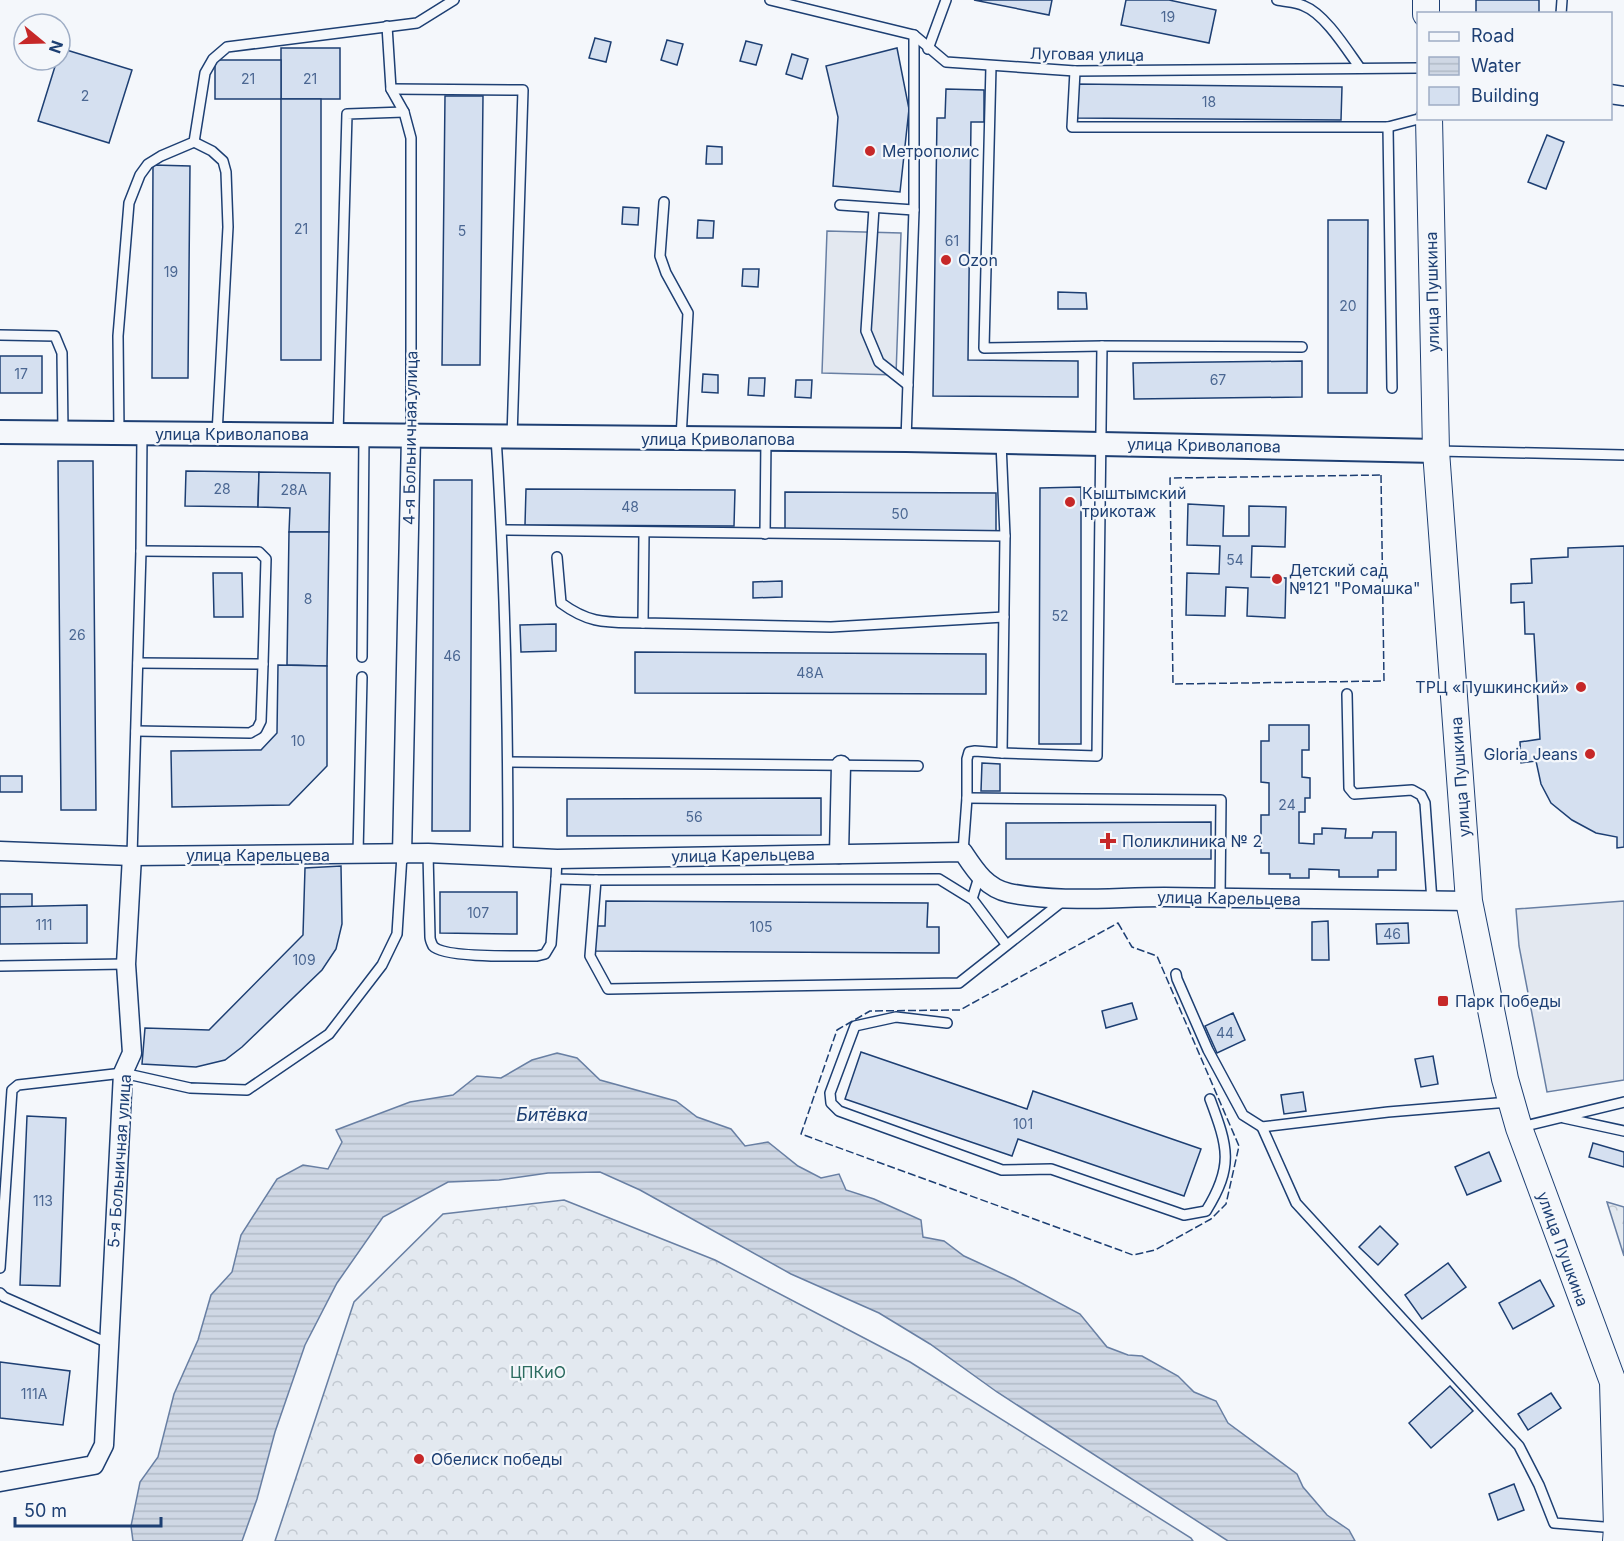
<svg xmlns="http://www.w3.org/2000/svg" width="1624" height="1541" font-family="Inter,sans-serif">
	<defs>
		<pattern id="forest-crowns" width="20" height="18" patternUnits="userSpaceOnUse" patternTransform="scale(1.5)"><rect width="20" height="18" fill="#e3e9f0"/><path d="M2 6a3 3 0 1 1 6 0M12 15a3 3 0 1 1 6 0" fill="none" stroke="#c2c9d1"/></pattern>
		<pattern id="water-rules" width="6" height="5" patternUnits="userSpaceOnUse" patternTransform="scale(1.5)"><rect width="6" height="5" fill="#cfd7e4"/><path d="M0 2.5h6" fill="none" stroke="#b1bac7"/></pattern>
	</defs>
	<rect width="100%" height="100%" fill="#f4f7fb"/>
	<g fill="url(#forest-crowns)" stroke="#687fa3" stroke-width="1.5">
		<polygon points="564,1200 715,1260 910,1362 1191,1538 1193,1541 275,1541 354,1302 443,1214"/>
		<polygon points="1607,1202 1624,1207 1624,1256"/>
	</g>
	<g fill="#e3e8f0" stroke="#687fa3" stroke-width="1.5">
		<polygon points="827,231 901,233 896,375 822,373"/>
		<polygon points="1624,901 1624,1080 1547,1092 1519,946 1516,909"/>
	</g>
	<polygon fill="url(#water-rules)" stroke="#687fa3" stroke-width="1.5" points="557,1053 577,1058 600,1080 676,1101 697,1117 731,1129 745,1146 768,1142 798,1166 821,1178 839,1174 846,1190 874,1199 921,1220 923,1237 944,1241 964,1256 1014,1279 1080,1314 1107,1347 1128,1355 1142,1356 1178,1376 1194,1392 1216,1401 1228,1423 1297,1474 1303,1487 1327,1515 1349,1530 1355,1541 1228,1541 997,1392 930,1344 879,1313 791,1274 640,1190 600,1172 548,1173 499,1180 448,1182 383,1217 337,1283 305,1345 275,1432 257,1499 242,1541 133,1541 131,1526 140,1482 158,1457 174,1394 198,1340 211,1295 232,1272 241,1235 277,1179 303,1165 328,1169 342,1142 336,1130 410,1102 453,1095 477,1076 501,1078 532,1060"/>
	<g fill="#d5e0f0" stroke="#1d3f73" stroke-width="1.5">
		<polygon points="974,0 1052,0 1049,15"/>
		<polygon points="1126,0 1169,0 1216,10 1209,43 1121,25"/>
		<rect x="1476" y="0" width="63" height="14"/>
		<polygon points="595,38 611,42 606,62 589,58"/>
		<polygon points="667,40 683,44 677,65 661,60"/>
		<polygon points="746,41 762,45 756,65 740,61"/>
		<polygon points="60,48 132,70 109,143 38,121 57,60 60,60"/>
		<rect x="281" y="48" width="59" height="51"/>
		<polygon points="897,48 909,109 900,192 833,186 838,117 826,66"/>
		<polygon points="792,54 808,59 802,79 786,74"/>
		<rect x="215" y="60" width="66" height="39"/>
		<polygon points="1076,84 1342,87 1341,120 1076,118"/>
		<polygon points="946,89 984,90 984,122 971,122 968,360 1078,361 1078,397 933,396 937,118 945,118"/>
		<polygon points="445,96 483,96 480,365 442,365"/>
		<rect x="281" y="99" width="40" height="261"/>
		<polygon points="1547,135 1564,142 1546,189 1528,182"/>
		<polygon points="707,146 722,147 722,164 706,164"/>
		<polygon points="153,165 190,166 188,378 152,378"/>
		<polygon points="623,207 639,208 638,225 622,224"/>
		<polygon points="698,220 714,221 713,238 697,238"/>
		<polygon points="1328,220 1368,220 1367,393 1328,393"/>
		<polygon points="743,269 759,269 758,287 742,286"/>
		<polygon points="1058,292 1086,293 1087,309 1058,309"/>
		<rect x="0" y="356" width="42" height="37"/>
		<polygon points="1302,361 1302,397 1134,399 1133,363"/>
		<polygon points="703,374 718,375 718,393 702,392"/>
		<polygon points="749,378 765,378 764,396 748,395"/>
		<polygon points="796,380 812,380 811,398 795,397"/>
		<polygon points="58,461 93,461 96,810 61,810"/>
		<polygon points="186,471 259,472 258,507 185,506"/>
		<polygon points="259,472 330,473 329,532 289,532 290,508 258,507"/>
		<polygon points="434,480 472,480 470,831 432,831"/>
		<polygon points="1081,487 1081,744 1039,744 1040,488"/>
		<polygon points="526,489 735,490 734,526 525,525"/>
		<polygon points="785,492 996,493 996,534 785,533"/>
		<polygon points="1188,504 1224,506 1223,536 1249,536 1249,506 1286,507 1285,547 1252,546 1251,577 1286,578 1285,618 1247,616 1248,588 1226,587 1225,616 1186,615 1187,573 1219,574 1220,546 1187,545"/>
		<polygon points="289,532 329,532 327,666 287,665"/>
		<polygon points="1624,546 1624,847 1617,848 1617,837 1596,833 1572,820 1551,803 1541,784 1536,761 1521,763 1520,742 1540,739 1534,634 1525,634 1524,602 1511,603 1511,584 1532,583 1531,559 1568,557 1568,548"/>
		<polygon points="213,573 242,573 243,617 214,617"/>
		<polygon points="782,581 782,597 753,598 753,582"/>
		<polygon points="556,624 556,651 521,652 520,625"/>
		<polygon points="635,652 986,654 986,694 635,693"/>
		<polygon points="278,665 327,666 327,766 289,805 172,807 171,751 261,750 277,733"/>
		<polygon points="1269,725 1309,725 1309,750 1302,750 1302,777 1310,778 1310,798 1305,798 1305,812 1299,812 1299,843 1314,844 1314,834 1322,834 1322,828 1346,829 1345,838 1372,838 1373,832 1396,832 1396,870 1378,870 1378,877 1339,877 1339,870 1309,869 1309,878 1290,878 1290,874 1269,874 1269,853 1261,853 1261,815 1269,815 1269,783 1261,782 1261,741 1269,741"/>
		<polygon points="982,763 1000,764 1000,791 981,791"/>
		<rect x="0" y="776" width="22" height="16"/>
		<polygon points="821,798 821,835 567,836 567,799"/>
		<polygon points="1211,822 1211,859 1006,859 1006,823"/>
		<polygon points="341,866 342,924 336,949 322,970 242,1047 225,1060 196,1067 142,1064 145,1028 209,1030 303,935 305,868"/>
		<polygon points="440,892 517,892 517,934 440,933"/>
		<rect x="0" y="894" width="32" height="13"/>
		<polygon points="606,901 928,903 927,927 939,927 939,953 595,951 595,926 605,926"/>
		<polygon points="87,905 87,943 0,944 0,907"/>
		<polygon points="1328,921 1329,960 1312,960 1312,922"/>
		<polygon points="1408,923 1409,943 1377,944 1376,924"/>
		<polygon points="1132,1003 1137,1019 1106,1028 1102,1011"/>
		<polygon points="1233,1013 1245,1040 1217,1053 1205,1026"/>
		<polygon points="861,1052 1027,1109 1033,1091 1201,1149 1184,1196 1018,1139 1012,1156 845,1099"/>
		<polygon points="1433,1056 1438,1084 1421,1087 1415,1059"/>
		<polygon points="1303,1092 1306,1111 1284,1114 1281,1095"/>
		<polygon points="27,1116 66,1118 60,1286 20,1285"/>
		<polygon points="1593,1143 1624,1152 1624,1167 1589,1157"/>
		<polygon points="1489,1152 1501,1181 1467,1195 1455,1167"/>
		<polygon points="1380,1226 1398,1244 1378,1265 1359,1247"/>
		<polygon points="1448,1263 1466,1287 1422,1319 1405,1295"/>
		<polygon points="1540,1280 1554,1306 1513,1329 1499,1303"/>
		<polygon points="0,1362 70,1371 63,1425 0,1418"/>
		<polygon points="1450,1386 1473,1411 1431,1448 1409,1423"/>
		<polygon points="1551,1393 1561,1408 1528,1430 1518,1414"/>
		<polygon points="1514,1484 1524,1510 1498,1520 1489,1494"/>
	</g>
	<g fill="none" stroke-linecap="round" stroke-linejoin="round">
		<defs>
			<g id="service">
				<polyline points="770,0 914,35 946,62 1075,71 1418,68"/>
				<path d="M1277,0C1285,2 1296,2 1304,6C1325,14 1347,50 1360,68"/>
				<polyline points="1561,14 1562,0"/>
				<polyline points="387,26 391,89 404,112 411,138 411,436"/>
				<polyline points="928,49 946,0"/>
				<polyline points="991,66 984,348 1102,346 1302,347"/>
				<polyline points="1075,71 1072,127 1388,127 1422,118"/>
				<polyline points="391,89 523,90 512,437"/>
				<polyline points="1388,127 1392,388"/>
				<polyline points="194,142 212,151 223,161 226,172 228,227 217,434"/>
				<polyline points="664,202 660,256 666,273 688,313 681,438"/>
				<polyline points="840,205 914,210"/>
				<polyline points="874,208 866,331 879,362 908,385"/>
				<polyline points="0,335 55,336 62,353 63,432"/>
				<polyline points="119,432 118,336 129,203 140,175 148,164 161,156 194,142 205,73 213,59 227,47 417,23 454,0"/>
				<polyline points="338,435 347,114 404,112"/>
				<path d="M496,437C505,576 508,716 508,855"/>
				<polyline points="906,440 914,210 914,35"/>
				<polyline points="1438,451 1624,455"/>
				<polyline points="502,530 1005,536"/>
				<polyline points="644,533 643,623 831,627 1004,617"/>
				<polyline points="765,534 766,439"/>
				<path d="M557,557L561,603C591,625 608,622 643,623"/>
				<polyline points="362,657 364,436"/>
				<polyline points="138,663 263,664 266,559 259,552 141,551"/>
				<polyline points="1347,694 1349,788 1354,794 1412,790 1421,795 1425,803 1432,901"/>
				<polyline points="136,731 250,733 257,729 261,721 263,664"/>
				<polyline points="1002,753 1097,756 1102,346"/>
				<polyline points="508,762 918,766"/>
				<polyline points="967,798 1221,800 1220,898"/>
				<polyline points="963,852 967,798 967,759 969,752 975,751 1002,753 1005,536 1001,443"/>
				<path d="M428,853L430,937C430,939 432,944 433,946C443,958 520,956 537,956L545,954L551,944L556,879"/>
				<polyline points="358,854 362,677"/>
				<polyline points="132,856 141,551 142,434"/>
				<polyline points="557,859 556,879 596,880 590,956 608,989 959,983 1064,900"/>
				<polyline points="596,880 939,879 973,900 1006,944"/>
				<polyline points="972,899 979,877"/>
				<polyline points="0,966 126,964"/>
				<polyline points="1176,974 1177,979 1208,1050 1243,1115 1262,1127"/>
				<path d="M947,1023L896,1017L855,1026L830,1093L831,1103L839,1111L1002,1170L1051,1169L1184,1215L1206,1211C1234,1166 1228,1147 1210,1099"/>
				<polyline points="1509,1102 1388,1112 1262,1127 1296,1203 1519,1446 1539,1485 1554,1523 1616,1528"/>
				<polyline points="1564,1118 1624,1131"/>
				<polyline points="1521,1127 1624,1102"/>
				<polyline points="0,1268 12,1090 18,1085 123,1073 190,1088 247,1090 329,1034 382,965 397,934 402,855"/>
				<polyline points="0,1293 4,1297 108,1343"/>
			</g>
			<g id="minor">
				<polyline points="1610,94 1624,96"/>
				<path d="M0,851L132,856L428,853L557,859L963,852C975,870 986,888 1009,893C1060,903 1113,897 1164,897C1266,898 1367,900 1469,901"/>
				<polyline points="839,854 841,765"/>
				<polyline points="402,855 411,436"/>
				<polyline points="0,1482 94,1465 104,1445 123,1073 132,1053 126,964 132,856"/>
			</g>
			<polyline id="tertiary" points="0,432 906,440 1436,451"/>
			<g id="secondary">
				<polyline points="1426,0 1426,14"/>
				<polyline points="1429,118 1436,451 1469,901 1505,1079 1519,1128 1613,1382 1617,1528 1616,1541"/>
			</g>
		</defs>
		<use href="#service" stroke="#1d3f73" stroke-width="12"/>
		<use href="#minor" stroke="#1d3f73" stroke-width="21"/>
		<use href="#tertiary" stroke="#1d3f73" stroke-width="26"/>
		<use href="#secondary" stroke="#1d3f73" stroke-width="28"/>
		<use href="#service" stroke="#f4f7fb" stroke-width="9"/>
		<use href="#minor" stroke="#f4f7fb" stroke-width="18"/>
		<use href="#tertiary" stroke="#f4f7fb" stroke-width="22"/>
		<use href="#secondary" stroke="#f4f7fb" stroke-width="26"/>
		<g stroke="#1d3f73" stroke-width="1.5" stroke-dasharray="8 3" stroke-linecap="butt">
			<polygon points="1381,475 1384,681 1173,684 1170,478"/>
			<polygon points="1118,923 1132,947 1157,956 1239,1146 1226,1204 1211,1219 1155,1250 1133,1255 801,1134 837,1030 870,1011 960,1010"/>
		</g>
	</g>
	<g fill="#c62828" stroke="#f4f7fb" stroke-width="2">
		<circle cx="870" cy="151" r="6"/>
		<circle cx="946" cy="260" r="6"/>
		<circle cx="1070" cy="502" r="6"/>
		<circle cx="1277" cy="579" r="6"/>
		<circle cx="1581" cy="687" r="6"/>
		<circle cx="1590" cy="754" r="6"/>
		<path d="M1105 832h6v6h6v6h-6v6h-6v-6h-6v-6h6z"/>
		<rect x="1437" y="995" width="12" height="12" rx="3"/>
		<circle cx="419" cy="1459" r="6"/>
	</g>
	<g text-anchor="middle" stroke-width="4.5" stroke-linejoin="round" paint-order="stroke">
		<g font-size="14" fill="#4b6792">
			<text x="1168" y="22">19</text>
			<text x="248" y="84">21</text>
			<text x="310" y="84">21</text>
			<text x="85" y="101">2</text>
			<text x="1209" y="107">18</text>
			<text x="301" y="234">21</text>
			<text x="462" y="236">5</text>
			<text x="952" y="246">61</text>
			<text x="171" y="277">19</text>
			<text x="1348" y="311">20</text>
			<text x="21" y="379">17</text>
			<text x="1218" y="385">67</text>
			<text x="222" y="494">28</text>
			<text x="294" y="495">28А</text>
			<text x="630" y="512">48</text>
			<text x="900" y="519">50</text>
			<text x="1235" y="565">54</text>
			<text x="308" y="604">8</text>
			<text x="1060" y="621">52</text>
			<text x="77" y="640">26</text>
			<text x="452" y="661">46</text>
			<text x="810" y="678">48А</text>
			<text x="298" y="746">10</text>
			<text x="1287" y="810">24</text>
			<text x="694" y="822">56</text>
			<text x="478" y="918">107</text>
			<text x="44" y="930">111</text>
			<text x="761" y="932">105</text>
			<text x="1392" y="939">46</text>
			<text x="304" y="965">109</text>
			<text x="1225" y="1038">44</text>
			<text x="1023" y="1129">101</text>
			<text x="43" y="1206">113</text>
			<text x="34" y="1399">111А</text>
		</g>
		<g font-size="16" fill="#1d3f73" stroke="#f4f7fb">
			<text transform="translate(1087 54) rotate(1)" y="6">Луговая улица</text>
			<text transform="translate(1432 292) rotate(-91)" y="6">улица Пушкина</text>
			<text x="232" y="440">улица Криволапова</text>
			<text transform="translate(410 438) rotate(-89)" y="6">4-я Больничная улица</text>
			<text x="718" y="445">улица Криволапова</text>
			<text transform="translate(1204 445) rotate(1)" y="6">улица Криволапова</text>
			<text transform="translate(1460 777) rotate(-94)" y="6">улица Пушкина</text>
			<text x="258" y="861">улица Карельцева</text>
			<text transform="translate(743 855) rotate(-1)" y="6">улица Карельцева</text>
			<text transform="translate(1229 898) rotate(1)" y="6">улица Карельцева</text>
			<text transform="translate(119 1161) rotate(-86)" y="6">5-я Больничная улица</text>
			<text transform="translate(1563 1249) rotate(70)" y="6">улица Пушкина</text>
		</g>
		<g font-size="16" fill="#1d3f73" stroke="#f4f7fb" text-anchor="start">
			<text x="882" y="157">Метрополис</text>
			<text x="958" y="266">Ozon</text>
			<text x="1082" y="499">Кыштымский<tspan x="1082" dy="18">трикотаж</tspan></text>
			<text x="1289" y="576">Детский сад<tspan x="1289" dy="18">№121 "Ромашка"</tspan></text>
			<text x="1569" y="693" text-anchor="end">ТРЦ «Пушкинский»</text>
			<text x="1578" y="760" text-anchor="end">Gloria Jeans</text>
			<text x="1122" y="847">Поликлиника № 2</text>
			<text x="1455" y="1007">Парк Победы</text>
			<text x="431" y="1465">Обелиск победы</text>
		</g>
		<g font-size="16" fill="#2c6c60" stroke="#f4f7fb">
			<text x="538" y="1378">ЦПКиО</text>
		</g>
		<g font-size="18" font-style="italic" fill="#1d3f73" stroke="#f4f7fb">
			<text x="552" y="1121">Битёвка</text>
		</g>
	</g>
	<rect x="1417" y="12" width="195" height="108" fill="#f4f7fb" stroke="#9eadc5" stroke-width="1.5"/>
	<rect x="1429" y="32" width="30" height="9" fill="#f4f7fb" stroke="#9eadc5" stroke-width="1.5"/>
	<text x="1471" y="42" font-size="18" fill="#1d3f73">Road</text>
	<rect x="1429" y="57" width="30" height="18" fill="url(#water-rules)" stroke="#9eadc5" stroke-width="1.5"/>
	<text x="1471" y="72" font-size="18" fill="#1d3f73">Water</text>
	<rect x="1429" y="87" width="30" height="18" fill="#d5e0f0" stroke="#9eadc5" stroke-width="1.5"/>
	<text x="1471" y="102" font-size="18" fill="#1d3f73">Building</text>
	<g transform="translate(42 42) rotate(109)"><circle r="28" fill="#f4f7fb" stroke="#9eadc5" stroke-width="1.5"/>
	<path d="M0-4.5L10 22L0 15L-10 22Z" fill="#c62828"/>
	<text y="-9" font-size="16" font-weight="bold" text-anchor="middle" fill="#1d3f73">N</text>
	</g>
	<path d="M15 1517v9h146v-9" fill="none" stroke="#1d3f73" stroke-width="3"/>
	<text x="24" y="1517" font-size="18" fill="#1d3f73" stroke="#f4f7fb" stroke-width="4.5" paint-order="stroke">50 m</text>
</svg>
